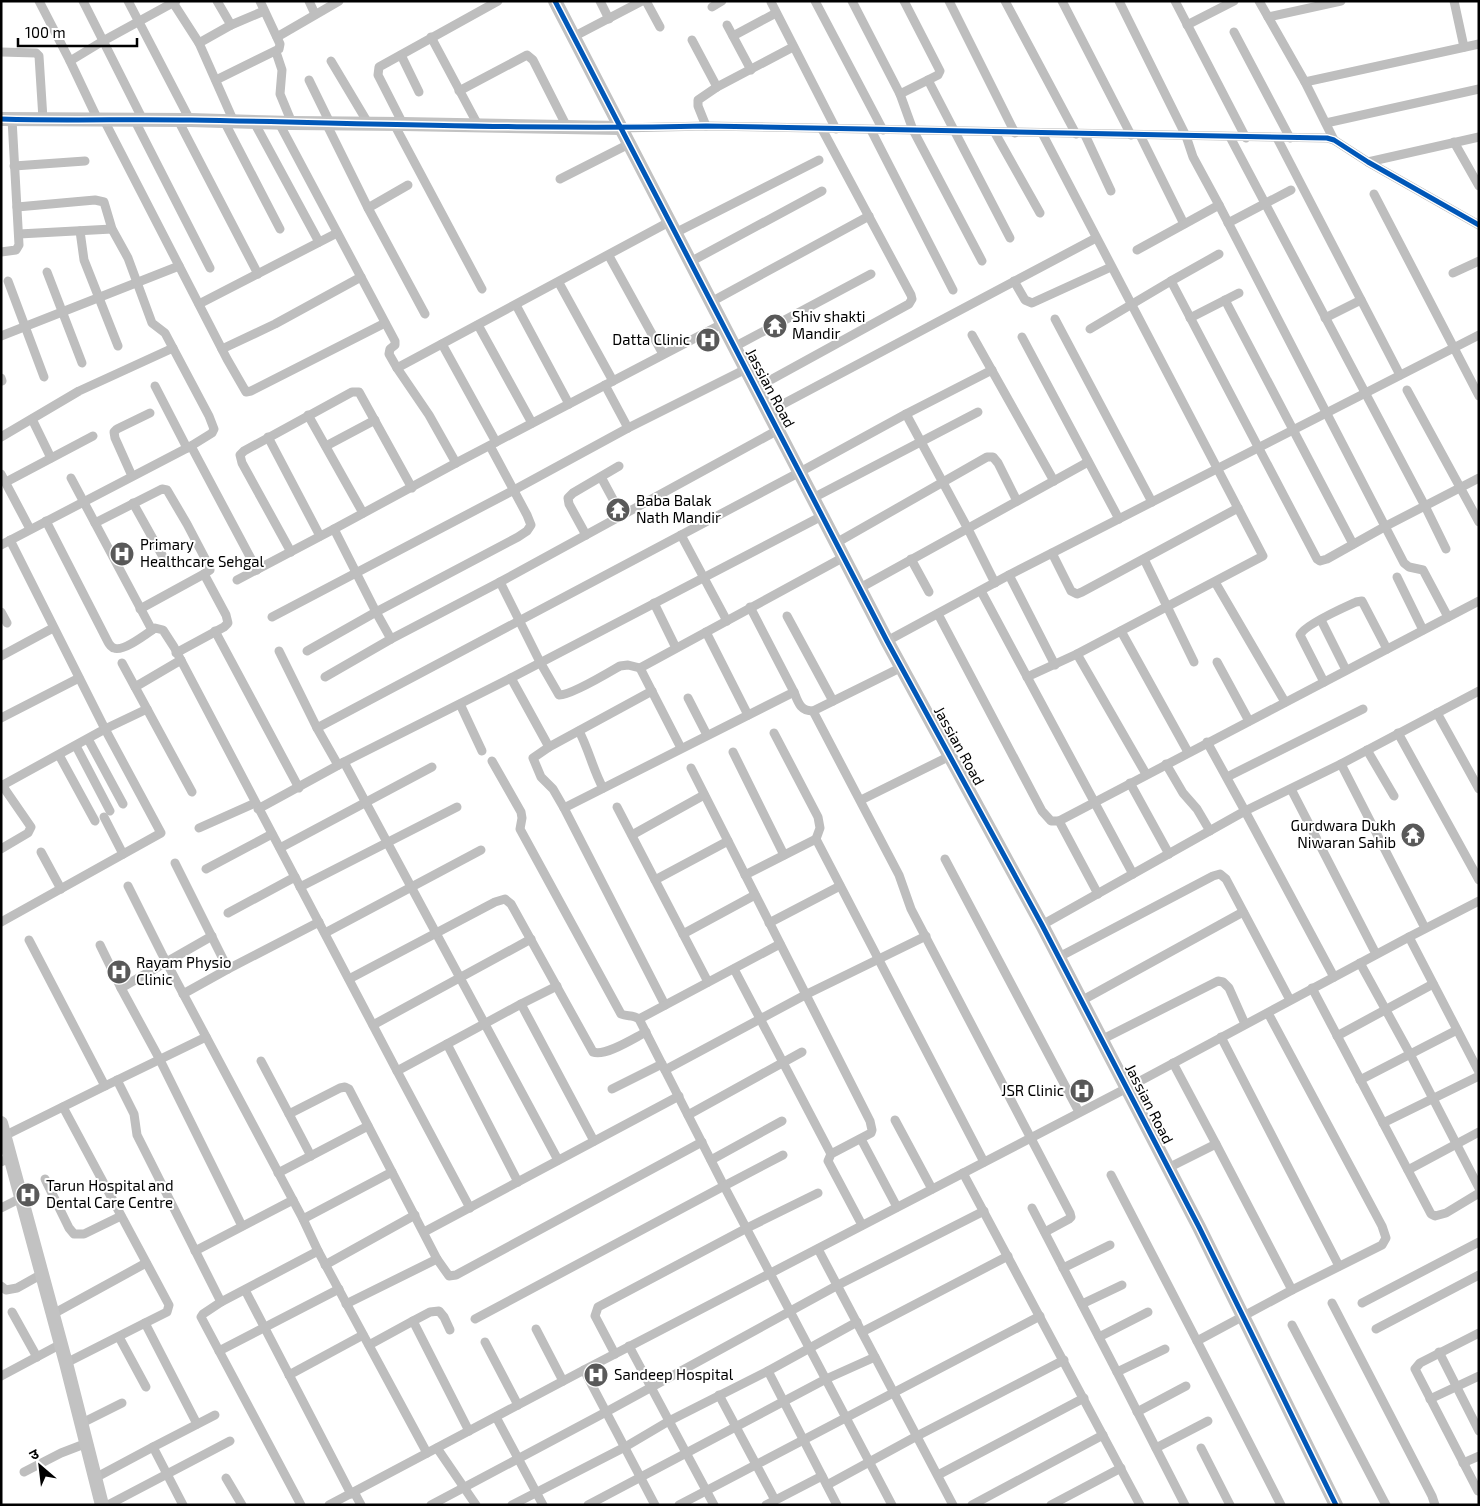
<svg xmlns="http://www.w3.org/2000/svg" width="1480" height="1506" font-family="'Exo 2','Noto Sans Devanagari',sans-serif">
	<rect width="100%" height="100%" fill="#fff"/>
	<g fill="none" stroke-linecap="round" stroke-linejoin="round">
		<g stroke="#bebebe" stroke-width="9">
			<polyline points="39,1 70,61 98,120"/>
			<polyline points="83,1 143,120"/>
			<polyline points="128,1 190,120"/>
			<polyline points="172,1 199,43 234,122"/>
			<polyline points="217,1 231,25"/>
			<polyline points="309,1 315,14"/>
			<polyline points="600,1 609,19"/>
			<polyline points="646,1 660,27"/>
			<polyline points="815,1 883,130"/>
			<polyline points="852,1 900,94 913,130 982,261"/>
			<polyline points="949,1 1015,133"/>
			<polyline points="1005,1 1076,134"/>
			<polyline points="1062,1 1131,135"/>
			<polyline points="1119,1 1186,136 1193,157 1219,205 1404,563 1409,567 1423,570 1448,617"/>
			<polyline points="1175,1 1246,138"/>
			<polyline points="1259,1 1305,82 1334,140"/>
			<polyline points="1454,1 1464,47"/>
			<polyline points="771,2 836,129"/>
			<polyline points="712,7 722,1"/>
			<polyline points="1268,17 1341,1"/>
			<polyline points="727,25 751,70"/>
			<polyline points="1187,25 1234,1"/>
			<polyline points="1234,32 1290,138"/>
			<polyline points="733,36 776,13"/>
			<polyline points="277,37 339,1"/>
			<polyline points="431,37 478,125"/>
			<polyline points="573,37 642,1"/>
			<polyline points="692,40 717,87"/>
			<polyline points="199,43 231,25 264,11"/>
			<polyline points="1,52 36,53 39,56 43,119"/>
			<polyline points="276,52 282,70 280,94 292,123"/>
			<polyline points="401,55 419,92"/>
			<polyline points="70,61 103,41 176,1"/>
			<polyline points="331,61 368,123"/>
			<polyline points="216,80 279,49 280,44 260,1"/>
			<polyline points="309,80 330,123"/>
			<polyline points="928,80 1010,238"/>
			<polyline points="1305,82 1479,44"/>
			<polyline points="459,91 527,55 533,60 567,127"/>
			<polyline points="900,94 938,75 940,71 904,1"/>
			<polyline points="134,119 210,268"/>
			<polyline points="104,120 227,359 246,392 251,391 385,323"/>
			<polyline points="178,120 258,274"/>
			<polyline points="224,121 280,229"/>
			<polyline points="254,122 319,242"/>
			<polyline points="279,123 395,341 395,345 390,349 389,354 397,368 429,415 456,463"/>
			<polyline points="326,123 368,208 425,314"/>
			<polyline points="1326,123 1479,89"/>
			<polyline points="394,124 482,289"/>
			<polyline points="403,124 378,75 379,67 498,1"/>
			<polyline points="706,126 698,106 698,100 717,87 793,47"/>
			<polyline points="621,128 706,126 1327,138 1334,140 1368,162 1479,225"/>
			<polyline points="871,130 953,290"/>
			<polyline points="995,133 1040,213"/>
			<polyline points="1085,135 1111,191"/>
			<polyline points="1140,135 1184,224"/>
			<polyline points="1230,137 1425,506 1446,549"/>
			<polyline points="1277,138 1400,375"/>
			<polyline points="1454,142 1479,186"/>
			<polyline points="1368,162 1479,137"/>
			<polyline points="14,166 85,161"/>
			<polyline points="560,179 629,144"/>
			<polyline points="1374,194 1479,396"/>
			<polyline points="368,208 408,185"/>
			<polyline points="1228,223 1291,190"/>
			<polyline points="80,231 84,260 118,346"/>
			<polyline points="675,233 819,160"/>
			<polyline points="19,234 112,229"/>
			<polyline points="1137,250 1219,205"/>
			<polyline points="1,252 16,250 19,245 12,119"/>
			<polyline points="1219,254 1171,281 1317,559 1320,561 1327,559 1386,526 1479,478"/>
			<polyline points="609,256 663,354"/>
			<polyline points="690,262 822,191"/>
			<polyline points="47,272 82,363"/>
			<polyline points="1453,273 1479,261"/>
			<polyline points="8,281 44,377"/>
			<polyline points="1014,281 1025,300 1032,303 1111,267"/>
			<polyline points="559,283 613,381"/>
			<polyline points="1225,300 1353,544"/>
			<polyline points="711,302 869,216"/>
			<polyline points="199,304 337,233"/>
			<polyline points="516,305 569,404"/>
			<polyline points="1190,318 1239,293"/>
			<polyline points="1325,318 1361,300"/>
			<polyline points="1055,319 1152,502"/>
			<polyline points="478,325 532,423"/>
			<polyline points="1090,329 1171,281"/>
			<polyline points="972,335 1054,481"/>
			<polyline points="1,336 179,266"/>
			<polyline points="1022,337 1119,519"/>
			<polyline points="442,344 496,442"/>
			<polyline points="734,347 871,274"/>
			<polyline points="222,349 275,324 361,277"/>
			<polyline points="397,368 669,222"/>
			<polyline points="1,378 2,381"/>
			<polyline points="605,385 628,428"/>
			<polyline points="155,386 187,448"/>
			<polyline points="756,388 909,304 912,299 911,295 822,129"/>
			<polyline points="1407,390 1479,522"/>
			<polyline points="768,412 1096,238"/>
			<polyline points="906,414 968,529 995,583"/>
			<polyline points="308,415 363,513"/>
			<polyline points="32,419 51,458"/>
			<polyline points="1,437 79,391 173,348"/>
			<polyline points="268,437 320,536"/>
			<polyline points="191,446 257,570"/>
			<polyline points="326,446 375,420"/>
			<polyline points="1,474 30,529"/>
			<polyline points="132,476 115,438 114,432 117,429 150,413"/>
			<polyline points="601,477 622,516"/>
			<polyline points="6,482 93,436"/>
			<polyline points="813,498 978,412"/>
			<polyline points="133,503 167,564"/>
			<path d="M46,521L108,642C109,644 112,648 114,648C122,652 145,635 152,630L71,478"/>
			<polyline points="95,523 162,489 167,490 187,524 209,566 210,570 204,574"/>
			<polyline points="334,529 456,463 722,324"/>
			<polyline points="586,535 569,504 568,498 573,493 619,466"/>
			<polyline points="681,535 727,621"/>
			<polyline points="836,543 987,457 993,457 998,463 1017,501"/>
			<polyline points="1,545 191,446 212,433 214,429 209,416 165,333 152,323 128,258 112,229 104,202 95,200 17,207"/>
			<polyline points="291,552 242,463 240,455 244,451 352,392 359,392 412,488"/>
			<polyline points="1052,553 1071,591 1077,594 1082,592 1238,508"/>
			<polyline points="911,559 929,592"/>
			<polyline points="1144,559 1194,662"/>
			<polyline points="1009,575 1055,665"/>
			<polyline points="1397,577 1423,630"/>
			<polyline points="237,580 334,529 376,612 518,537 527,531 531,525 527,515 490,446"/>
			<polyline points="500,582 778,430"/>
			<polyline points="1215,582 1285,702"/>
			<polyline points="860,588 1088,462"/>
			<polyline points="981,591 1133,874"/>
			<polyline points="654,603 676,648"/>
			<polyline points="140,609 204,574 226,615 228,623 224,627 176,653"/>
			<polyline points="1,612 7,623"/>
			<polyline points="938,614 1042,811 1051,821 1059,821 1098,894"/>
			<polyline points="787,616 833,701"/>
			<polyline points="272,617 514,490 628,428 746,369"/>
			<polyline points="1321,620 1346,670"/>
			<polyline points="152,630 155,628 163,630 174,647 397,1071"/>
			<polyline points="215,631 299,788"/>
			<polyline points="1121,631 1188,752"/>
			<polyline points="706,632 748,715"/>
			<polyline points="887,641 1009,575 1479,335"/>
			<polyline points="279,651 317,728"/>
			<polyline points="307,651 376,612 391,639"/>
			<polyline points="1077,654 1146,774"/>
			<polyline points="1,656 53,628"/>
			<polyline points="1217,662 1249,721"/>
			<polyline points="122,663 192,792"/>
			<path d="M325,677L391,639L500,582L540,662L559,695C570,696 608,673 620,666L628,665L640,668"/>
			<polyline points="1027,677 1077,654 1263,556 1042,133"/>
			<polyline points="511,678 549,747"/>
			<path d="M1324,682L1300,635C1304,625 1345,607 1356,602L1362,601L1387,649"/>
			<polyline points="135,687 181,660"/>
			<path d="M794,692C798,702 800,711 813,711L902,667"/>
			<polyline points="688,698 707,735"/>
			<polyline points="460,704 482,751"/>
			<polyline points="813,711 899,875 911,909 1070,1213 1071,1217 1069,1219 1045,1232"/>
			<polyline points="1437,713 1479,789"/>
			<polyline points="1,718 79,678"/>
			<path d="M579,731C589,750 593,770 603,788"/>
			<polyline points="774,733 818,817 820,828 816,839"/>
			<polyline points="1398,733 1479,880"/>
			<polyline points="88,739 123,804"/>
			<polyline points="1207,742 1245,811 1341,764 1425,928"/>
			<polyline points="76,746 110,811"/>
			<polyline points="681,748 640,668 844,557"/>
			<polyline points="1367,750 1394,796"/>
			<polyline points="733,752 784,855"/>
			<polyline points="59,755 95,821"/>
			<path d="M492,761L521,812L522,818L520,829L621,1014C627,1017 633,1014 639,1019L724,1186L783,1155"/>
			<polyline points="344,762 558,1160"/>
			<polyline points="1166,764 1183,793 1197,809 1210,831"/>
			<polyline points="1341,764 1479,691"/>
			<polyline points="338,765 317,728 800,472 906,414 992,370"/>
			<polyline points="691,768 870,1121 872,1130 871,1133 831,1154 828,1161 862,1225"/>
			<polyline points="1227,777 1363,709"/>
			<polyline points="1130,783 1169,854"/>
			<polyline points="1,786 105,729 10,540"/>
			<polyline points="1291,789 1376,954"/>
			<polyline points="861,800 950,756"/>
			<polyline points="617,807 708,982"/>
			<polyline points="564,808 553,789 541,777 533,758 549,747 652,691"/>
			<polyline points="258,809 344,762 511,678 822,516"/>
			<polyline points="104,817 123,854"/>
			<polyline points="1059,821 1479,601"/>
			<polyline points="199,828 255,803"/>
			<polyline points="632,835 704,795"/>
			<polyline points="280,848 432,767"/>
			<polyline points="1,849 28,833 31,827 2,785"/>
			<polyline points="41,852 61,889"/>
			<polyline points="945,859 1079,1112"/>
			<polyline points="175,863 228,969 183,994"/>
			<polyline points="206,869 272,834"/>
			<polyline points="745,875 816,839 984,1162"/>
			<polyline points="655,880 728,841"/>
			<polyline points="128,886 162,954 303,1219 318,1251"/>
			<polyline points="300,887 457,807"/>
			<polyline points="228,913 295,877"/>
			<polyline points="1,922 161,833 105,729 147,709"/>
			<polyline points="769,923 840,886"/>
			<polyline points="1042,925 1245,811 1334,977"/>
			<polyline points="325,933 481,850"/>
			<polyline points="683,934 755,895"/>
			<polyline points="212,936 121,988 159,1058 242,1226"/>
			<polyline points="1409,937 1479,901"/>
			<polyline points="29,940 105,1086 206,1037"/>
			<polyline points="100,945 121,988"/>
			<polyline points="1059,957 1213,876 1220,874 1226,879 1290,1000"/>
			<polyline points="1360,963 1410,1054 1479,1188"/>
			<polyline points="228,969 319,922"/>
			<polyline points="734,969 831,1154"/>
			<path d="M349,979L495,902L505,899L511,904L593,1052C605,1057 634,1038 646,1032"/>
			<polyline points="1312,988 1431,1214 1435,1216 1446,1213 1479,1193"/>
			<polyline points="1081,1001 1243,912"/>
			<polyline points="521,1004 557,986"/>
			<polyline points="665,1005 564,808 794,692 750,607"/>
			<polyline points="1268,1013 1382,1226 1386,1238 1382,1245 1292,1290"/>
			<polyline points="639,1019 780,944"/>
			<polyline points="373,1025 531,939"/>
			<polyline points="1337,1036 1433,984"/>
			<polyline points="1221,1037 1339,1266"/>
			<polyline points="1101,1040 1218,981 1223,982 1229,988 1245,1024"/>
			<polyline points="447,1044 521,1004 594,1141"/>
			<polyline points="261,1061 289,1114 340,1088 345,1087 349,1089 437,1259 449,1276 456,1275 702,1142"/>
			<polyline points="1173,1063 1216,1144"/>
			<polyline points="665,1070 805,995 926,936"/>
			<polyline points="117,1080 134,1114 137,1135 221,1302"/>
			<polyline points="1360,1080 1457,1030"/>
			<polyline points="612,1089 662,1064"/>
			<polyline points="63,1107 169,1305 167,1312 145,1323"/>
			<polyline points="289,1114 311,1156"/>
			<polyline points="688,1115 802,1052"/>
			<polyline points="895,1120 932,1189"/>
			<polyline points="1383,1123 1479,1076"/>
			<polyline points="4,1136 105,1086"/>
			<polyline points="861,1139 897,1207"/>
			<polyline points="711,1160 782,1121"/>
			<polyline points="1,1162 11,1157"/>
			<polyline points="1168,1168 1216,1144 1292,1290 1197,1341 1281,1505"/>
			<polyline points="1408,1170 1479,1132"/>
			<polyline points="278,1173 368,1126"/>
			<polyline points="963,1173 1140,1505"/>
			<polyline points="1111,1175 1197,1341"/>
			<polyline points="45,1179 69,1228 74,1234 84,1234 121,1216"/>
			<polyline points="1,1208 21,1198"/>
			<polyline points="470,1208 397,1071 447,1044 518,1182"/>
			<polyline points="1032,1208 1117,1372 1165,1349"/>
			<polyline points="303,1219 392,1172"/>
			<polyline points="424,1232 679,1096"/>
			<polyline points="818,1249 953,1505"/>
			<polyline points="195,1251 293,1200"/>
			<polyline points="325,1265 415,1215"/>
			<polyline points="1063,1268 1110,1245"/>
			<polyline points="1,1286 6,1290 17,1288 42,1274"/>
			<polyline points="245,1290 351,1494"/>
			<polyline points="1332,1303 1432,1496 1435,1505"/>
			<polyline points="1362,1303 1479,1242"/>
			<polyline points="346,1304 437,1259"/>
			<polyline points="1082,1304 1122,1285"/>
			<polyline points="12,1312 37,1357"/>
			<polyline points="53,1314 146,1263"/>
			<polyline points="475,1319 724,1186 892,1505"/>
			<polyline points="413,1321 430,1312 439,1311 444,1317 450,1330"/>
			<polyline points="1292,1325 1386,1505"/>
			<polyline points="536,1329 563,1381"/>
			<polyline points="1376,1329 1479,1275"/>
			<polyline points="862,1332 1008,1256"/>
			<polyline points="119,1337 146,1387"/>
			<polyline points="1099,1337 1148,1312"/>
			<polyline points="485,1342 518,1405"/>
			<polyline points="369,1345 413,1321 469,1431"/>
			<polyline points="629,1346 714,1505"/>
			<polyline points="219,1351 339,1289"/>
			<polyline points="1439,1352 1479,1431"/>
			<polyline points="615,1354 595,1316 598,1307 747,1228 818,1193"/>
			<polyline points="66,1363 145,1323 197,1424"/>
			<polyline points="584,1370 655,1505"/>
			<polyline points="1117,1372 1185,1505"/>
			<polyline points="289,1375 363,1335"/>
			<polyline points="1,1376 61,1344"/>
			<polyline points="719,1395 775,1500"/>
			<polyline points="1430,1399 1479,1376"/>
			<polyline points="1137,1412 1186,1386"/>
			<polyline points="496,1417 543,1505"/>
			<polyline points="82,1423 122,1403"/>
			<polyline points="153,1447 215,1415"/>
			<polyline points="437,1448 476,1505"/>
			<polyline points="1156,1448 1208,1421"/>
			<polyline points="1201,1448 1230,1505"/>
			<polyline points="1463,1463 1479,1456"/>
			<polyline points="24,1472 61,1453 87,1443"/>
			<polyline points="938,1475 1084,1398"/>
			<polyline points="95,1478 153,1447 183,1505"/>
			<polyline points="226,1478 242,1505"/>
			<polyline points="827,1485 917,1436 1064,1360"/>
			<polyline points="1478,1491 1415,1369 1420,1363 1479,1333"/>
			<polyline points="354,1492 361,1505"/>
			<polyline points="108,1505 230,1441"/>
			<polyline points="301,1505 201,1317 203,1314 221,1302 318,1251 427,1453"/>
			<polyline points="329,1505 584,1370 1127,1088 1409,937 1479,1072"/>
			<polyline points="431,1505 606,1412 838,1285 984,1211"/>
			<polyline points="512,1505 625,1447 669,1421 768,1371"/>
			<polyline points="588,1505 826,1379 875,1357"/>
			<polyline points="679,1505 1040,1316"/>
			<polyline points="766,1505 822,1476"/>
			<polyline points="837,1505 768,1371 857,1322"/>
			<polyline points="972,1505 1103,1435"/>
			<polyline points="1051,1505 1121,1468"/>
		</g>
		<g stroke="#c2c2c2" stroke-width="14">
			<polyline points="555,1 887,641 1042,925 1199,1227 1336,1505"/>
			<polyline points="1,119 190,120 292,123 403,124 621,128"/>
			<polyline points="1,1123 66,1363 102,1505"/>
		</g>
		<defs>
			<g id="cycleway">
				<polyline points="555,1 887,641 1042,925 1199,1227 1336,1505"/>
				<path d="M1,119C64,121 127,119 191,120C362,123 534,130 706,126L1327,138L1334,140L1368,162L1479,225"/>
			</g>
		</defs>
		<use href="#cycleway" stroke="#fff" stroke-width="8"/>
		<use href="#cycleway" stroke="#0057b8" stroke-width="5"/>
	</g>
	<defs>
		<symbol id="temple-disc" viewBox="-11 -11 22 22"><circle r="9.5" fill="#595959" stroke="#fff"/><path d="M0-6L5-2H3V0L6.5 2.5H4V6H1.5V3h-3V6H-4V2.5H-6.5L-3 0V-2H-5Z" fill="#fff"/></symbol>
		<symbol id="hospital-disc" viewBox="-11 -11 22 22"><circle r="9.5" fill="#595959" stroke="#fff"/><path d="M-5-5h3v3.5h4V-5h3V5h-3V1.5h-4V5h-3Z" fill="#fff"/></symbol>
	</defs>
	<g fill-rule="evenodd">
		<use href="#temple-disc" x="761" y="312" width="28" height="28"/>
		<use href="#hospital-disc" x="694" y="326" width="28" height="28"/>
		<use href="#temple-disc" x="604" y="496" width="28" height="28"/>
		<use href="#hospital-disc" x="108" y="540" width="28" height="28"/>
		<use href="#temple-disc" x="1399" y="821" width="28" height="28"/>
		<use href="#hospital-disc" x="105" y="958" width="28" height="28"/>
		<use href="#hospital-disc" x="1068" y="1077" width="28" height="28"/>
		<use href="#hospital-disc" x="14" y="1181" width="28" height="28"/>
		<use href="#hospital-disc" x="582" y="1361" width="28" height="28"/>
	</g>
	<g text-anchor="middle" stroke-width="4" stroke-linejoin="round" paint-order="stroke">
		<g font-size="15" fill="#000" stroke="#fff" text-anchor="start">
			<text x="792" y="322">Shiv shakti<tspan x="792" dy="17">Mandir</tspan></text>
			<text x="690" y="345" text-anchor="end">Datta Clinic</text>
			<text x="636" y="506">Baba Balak<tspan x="636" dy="17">Nath Mandir</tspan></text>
			<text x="140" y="550">Primary<tspan x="140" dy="17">Healthcare Sehgal</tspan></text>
			<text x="1396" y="831" text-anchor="end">Gurdwara Dukh<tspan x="1396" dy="17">Niwaran Sahib</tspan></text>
			<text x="136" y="968">Rayam Physio<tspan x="136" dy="17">Clinic</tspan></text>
			<text x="1064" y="1096" text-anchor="end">JSR Clinic</text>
			<text x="46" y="1191">Tarun Hospital and<tspan x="46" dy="17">Dental Care Centre</tspan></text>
			<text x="614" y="1380">Sandeep Hospital</text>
		</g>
		<g font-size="15" fill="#000" stroke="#fff">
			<text transform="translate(770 388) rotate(62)" y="5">Jassian Road</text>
			<text transform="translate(959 746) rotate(61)" y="5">Jassian Road</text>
			<text transform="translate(1149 1104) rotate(63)" y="5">Jassian Road</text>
		</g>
	</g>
	<rect width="1480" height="1506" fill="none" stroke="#000000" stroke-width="5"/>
	<g transform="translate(40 1466) rotate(332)" stroke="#ffffff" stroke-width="4" paint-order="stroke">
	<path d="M0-4L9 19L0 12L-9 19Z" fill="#000000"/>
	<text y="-8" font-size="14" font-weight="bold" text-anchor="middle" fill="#000000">उ</text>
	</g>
	<path d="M18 38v8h119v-8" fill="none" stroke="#000000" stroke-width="2.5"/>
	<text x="25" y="38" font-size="15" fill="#000000" stroke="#ffffff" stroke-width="4" paint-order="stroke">100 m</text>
</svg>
